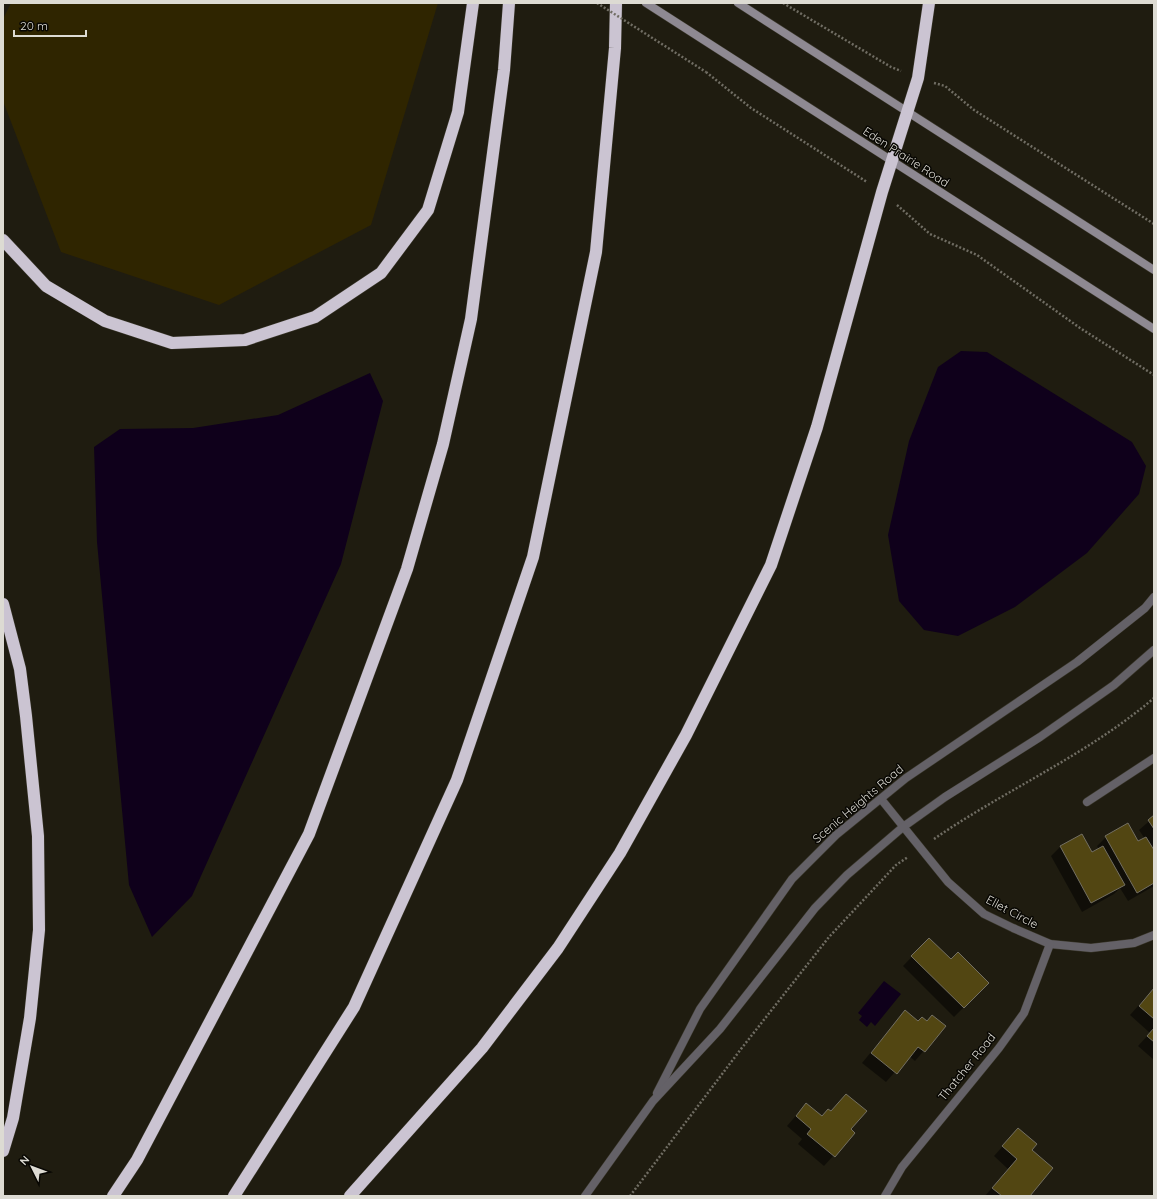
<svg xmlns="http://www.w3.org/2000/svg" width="1157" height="1199" font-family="Quicksand,sans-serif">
	<rect width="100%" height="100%" fill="#1f1c10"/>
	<polygon fill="#2f2500" points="11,3 438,3 371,225 219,305 61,252 3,101 3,19"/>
	<g fill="#0f001b">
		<polygon points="961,351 987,352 1132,442 1146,466 1139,494 1087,553 1015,607 958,636 924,630 899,601 888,535 909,441 938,367"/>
		<polygon points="370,373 383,401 341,564 192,896 152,937 129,885 97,542 94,447 120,429 193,428 278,415"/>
		<polygon points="884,981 901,994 875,1026 871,1022 867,1027 859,1020 862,1016 858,1013"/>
	</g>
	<g fill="#0007">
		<polygon points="1154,817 1154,886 1128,901 1120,888 1114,894 1082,912 1051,856 1060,847 1082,835 1092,854 1099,850 1097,846 1106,837 1138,843 1145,839 1139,830"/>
		<polygon points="929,939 951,961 988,983 954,1017 903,966"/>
		<polygon points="1154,988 1154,1060 1138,1046 1150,1033 1130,1015"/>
		<polygon points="905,1011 918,1022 945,1026 915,1061 909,1056 886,1082 862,1063"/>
		<polygon points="846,1095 850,1129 854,1133 824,1166 798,1144 802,1139 787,1126 806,1104 821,1117 830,1112"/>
		<polygon points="1018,1129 1031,1151 1029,1196 985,1196 1008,1169 994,1156"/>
	</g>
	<g fill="#524612" stroke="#736f62">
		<polygon points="1154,815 1154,829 1148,820"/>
		<polygon points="1128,823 1138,841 1146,837 1154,850 1154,883 1137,893 1105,836"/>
		<polygon points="1082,834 1092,852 1103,846 1125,885 1091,903 1060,846"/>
		<polygon points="929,938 951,959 958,952 989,983 964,1008 911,956"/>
		<polygon points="1154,988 1154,1019 1139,1006"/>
		<polygon points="905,1010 918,1021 922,1017 927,1021 932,1015 946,1026 925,1052 918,1047 897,1074 871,1053"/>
		<polygon points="1154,1028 1154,1042 1147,1036"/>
		<polygon points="846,1094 867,1111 851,1129 855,1133 835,1157 807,1134 811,1129 796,1116 806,1103 822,1116 828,1109 831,1111"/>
		<polygon points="1018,1128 1037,1144 1032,1150 1053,1168 1030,1196 1002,1196 992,1188 1017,1159 1002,1146"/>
	</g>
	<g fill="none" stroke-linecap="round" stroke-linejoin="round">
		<defs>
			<polyline id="service" points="1087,802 1154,758"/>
			<g id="minor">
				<polyline points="881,799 948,882 984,914 1013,928 1050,944 1091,948 1134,943 1154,935"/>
				<polyline points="885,1196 902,1167 999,1048 1024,1013 1050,944"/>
			</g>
			<g id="tertiary">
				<polyline points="657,1093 700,1009 792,879 836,835 906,778 1077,662 1145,608 1154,597"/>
				<polyline points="585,1196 653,1101 720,1029 815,908 847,875 903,827 945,797 1040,737 1114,685 1154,650"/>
			</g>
			<g id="secondary">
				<polyline points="646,3 1154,329"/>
				<polyline points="738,3 1154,270"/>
			</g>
			<g id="motorway">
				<polyline points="3,240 46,286 105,321 172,343 245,340 315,317 381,273 428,210 458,112 473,3"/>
				<polyline points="3,604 20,669 26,716 38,836 39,930 30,1018 13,1118 3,1151"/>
				<polyline points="113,1196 137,1160 309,834 407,569 443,444 471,319 504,70 509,3"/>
				<polyline points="234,1196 354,1007 457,780 533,557 596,252 615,48 616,3"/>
				<polyline points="350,1196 482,1048 558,948 620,853 686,735 771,565 817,427 882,192 918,78 929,3"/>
			</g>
		</defs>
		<use href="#service" stroke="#3a372b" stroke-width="9"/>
		<use href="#minor" stroke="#3a372b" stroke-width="9"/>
		<use href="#tertiary" stroke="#3a372b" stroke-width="9"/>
		<use href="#secondary" stroke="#3a372b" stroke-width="9"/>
		<use href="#motorway" stroke="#3a372b" stroke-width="13"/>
		<g stroke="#706d63" stroke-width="2.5" stroke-dasharray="2 2" stroke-linecap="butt">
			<polyline points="783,3 891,67 901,71"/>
			<polyline points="706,72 751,108 867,182"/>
			<polyline points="934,83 945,86 974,110 1154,224"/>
			<polyline points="897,205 930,234 977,255 1080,328 1154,375"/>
			<path d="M934,839C1005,790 1087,755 1154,698"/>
			<polyline points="630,1196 741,1049 829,937 896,865 908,857"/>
		</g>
		<use href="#service" stroke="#646167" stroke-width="8"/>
		<use href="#minor" stroke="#646167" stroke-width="8"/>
		<use href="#tertiary" stroke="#646167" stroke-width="8"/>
		<use href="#secondary" stroke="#8e8992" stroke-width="8"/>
		<use href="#motorway" stroke="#cbc4d2" stroke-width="12"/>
		<polyline stroke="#706d63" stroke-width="2.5" stroke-dasharray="2 2" stroke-linecap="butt" points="597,3 706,72"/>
	</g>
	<g text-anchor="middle" stroke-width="3" stroke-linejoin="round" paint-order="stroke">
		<g font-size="12" fill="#dddbd3" stroke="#080703">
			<text transform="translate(906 157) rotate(33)" y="4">Eden Prairie Road</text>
			<text transform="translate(858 804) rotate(-40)" y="4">Scenic Heights Road</text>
			<text transform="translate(1012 912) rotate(28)" y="4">Ellet Circle</text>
			<text transform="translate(967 1067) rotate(-51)" y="4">Thatcher Road</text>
		</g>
	</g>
	<rect width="1157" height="1199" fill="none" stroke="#dddbd3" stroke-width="8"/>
	<g transform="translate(32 1167) rotate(312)" stroke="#080703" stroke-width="3" paint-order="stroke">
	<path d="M0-3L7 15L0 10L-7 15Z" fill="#dddbd3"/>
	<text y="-6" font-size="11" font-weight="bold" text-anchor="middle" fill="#dddbd3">N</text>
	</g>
	<path d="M14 30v6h72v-6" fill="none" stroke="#dddbd3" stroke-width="2"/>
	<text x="20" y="30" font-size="12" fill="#dddbd3" stroke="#080703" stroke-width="3" paint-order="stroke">20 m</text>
</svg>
